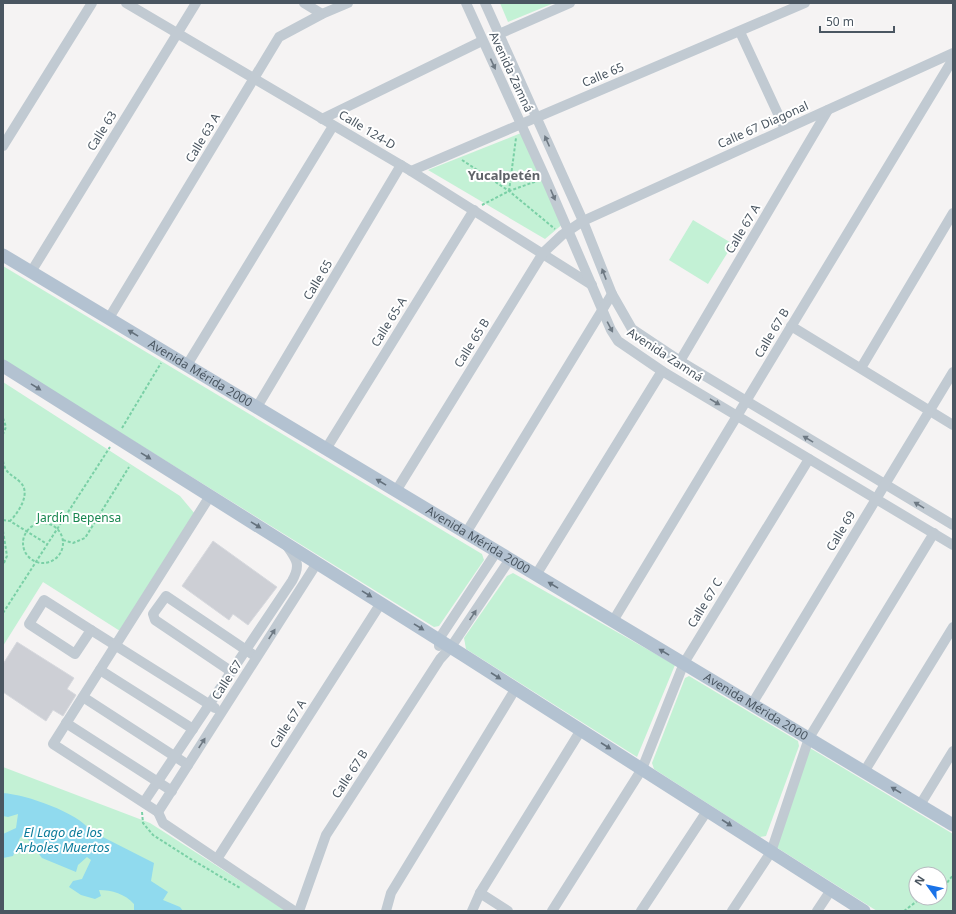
<svg xmlns="http://www.w3.org/2000/svg" width="956" height="914" font-family="'Noto Sans',sans-serif">
	<rect width="100%" height="100%" fill="#f5f3f3"/>
	<g fill="#c3f1d5" fill-rule="evenodd">
		<polygon points="500,3 554,3 508,22"/>
		<polygon points="521,133 564,223 545,239 428,170"/>
		<polygon points="693,220 733,244 708,284 669,260"/>
		<polygon points="3,266 482,554 484,560 439,626 434,627 3,360"/>
		<polygon points="3,382 180,496 195,514 120,631 43,582 3,646"/>
		<polygon points="513,573 675,665 637,757 466,649 464,638 507,576"/>
		<polygon points="689,676 798,741 799,746 766,836 760,837 654,769 652,763 685,678"/>
		<path d="M810,748L953,834V911H877L776,847ZM916,874H940V898H916Z"/>
		<polygon points="3,767 150,823 287,911 3,911"/>
	</g>
	<path fill="#90daee" d="M3,793C27,795 77,812 91,831L154,863L151,881L168,892L163,900L180,907L183,911H134V904C125,894 112,890 99,890L101,896L95,899L81,895L69,887L73,881L82,879L91,860L87,857L78,865L76,872L42,858L24,834L20,838L13,856L3,858V834L16,828L18,814L8,817L3,816Z"/>
	<g fill="#cdcfd5" stroke="#d7d9de">
		<polygon points="213,541 277,587 248,625 233,614 229,620 182,586"/>
		<polygon points="17,642 74,678 67,689 76,695 63,716 53,710 46,721 3,692 3,664"/>
	</g>
	<g fill="none" stroke-linecap="round" stroke-linejoin="round">
		<g stroke="#7ad0a6" stroke-width="2" stroke-dasharray="3 2" stroke-linecap="butt">
			<polyline points="462,160 509,191 555,229"/>
			<polyline points="509,191 516,138"/>
			<polyline points="482,205 509,191 537,181"/>
			<polyline points="3,418 6,427 3,434"/>
			<polyline points="122,428 161,363"/>
			<path d="M3,461C5,474 12,474 20,482C32,493 18,513 10,521"/>
			<polyline points="3,520 10,521 47,544"/>
			<circle cx="43" cy="543" r="20"/>
			<polyline points="3,531 7,556 3,565"/>
			<polyline points="63,540 73,543 85,538 129,467"/>
			<polyline points="3,613 110,447"/>
			<polyline points="142,812 143,823 153,835 189,858 240,888"/>
			<polyline points="940,887 943,888 953,875"/>
			<polyline points="904,911 921,898"/>
		</g>
		<g stroke="#c1cad2" stroke-width="10">
			<polyline points="126,3 411,171 592,285"/>
			<polyline points="304,3 322,14"/>
			<polyline points="466,3 545,177 611,330 618,341 662,371 953,545"/>
			<polyline points="485,3 583,221 612,294 632,329 680,361 953,525"/>
			<polyline points="740,32 785,129"/>
			<polyline points="499,34 570,3"/>
			<polyline points="322,119 482,41"/>
			<polyline points="3,146 92,3"/>
			<polyline points="411,171 805,3"/>
			<polyline points="31,272 196,3"/>
			<polyline points="109,318 279,37 322,14 348,3"/>
			<polyline points="791,326 953,425"/>
			<polyline points="680,361 828,110"/>
			<polyline points="187,365 333,126"/>
			<polyline points="861,368 953,213"/>
			<polyline points="257,407 401,165"/>
			<polyline points="326,449 474,210"/>
			<polyline points="396,491 543,253 562,235 583,221 953,53"/>
			<polyline points="466,533 612,294"/>
			<polyline points="536,575 662,371"/>
			<polygon points="44,600 91,630 75,654 29,624"/>
			<polyline points="613,621 953,59"/>
			<polyline points="91,630 215,708"/>
			<polyline points="439,646 439,639 497,551"/>
			<polyline points="100,670 193,729"/>
			<polyline points="232,672 155,620 153,614 166,596 252,654"/>
			<polyline points="83,697 188,765"/>
			<polyline points="752,704 953,372"/>
			<polyline points="66,723 172,791"/>
			<polyline points="864,772 953,627"/>
			<path d="M144,802L292,581C301,565 297,560 287,546"/>
			<polyline points="920,805 953,751"/>
			<polyline points="158,812 53,744 210,496"/>
			<polyline points="158,812 317,563"/>
			<polyline points="158,812 163,823 294,911"/>
			<polyline points="217,859 381,603"/>
			<polyline points="480,893 508,911"/>
			<polyline points="299,911 326,835 440,659 451,647 510,559"/>
			<polyline points="386,911 391,893 516,688"/>
			<polyline points="472,911 480,893 581,730"/>
			<polyline points="552,911 642,769 684,663 809,459"/>
			<polyline points="641,911 707,811"/>
			<polyline points="732,911 771,852 809,738 934,533"/>
			<polyline points="817,911 831,890"/>
		</g>
		<g stroke="#b3c2d1" stroke-width="13">
			<path id="s1" d="M3,255L953,825"/>
			<polyline points="3,366 463,655 864,911"/>
		</g>
	</g>
	<defs><path id="oneway-solid" d="M-6-.8H1V-3.2L6.5 0L1 3.2V.8H-6Z"/></defs>
	<g fill="#6e7983">
		<use href="#oneway-solid" transform="translate(493 64) rotate(65)"/>
		<use href="#oneway-solid" transform="translate(547 141) rotate(-114)"/>
		<use href="#oneway-solid" transform="translate(553 195) rotate(67)"/>
		<use href="#oneway-solid" transform="translate(604 274) rotate(-111)"/>
		<use href="#oneway-solid" transform="translate(610 327) rotate(62)"/>
		<use href="#oneway-solid" transform="translate(715 402) rotate(31)"/>
		<use href="#oneway-solid" transform="translate(808 439) rotate(-149)"/>
		<use href="#oneway-solid" transform="translate(919 505) rotate(-149)"/>
		<use href="#oneway-solid" transform="translate(473 615) rotate(-56)"/>
		<use href="#oneway-solid" transform="translate(272 634) rotate(-57)"/>
		<use href="#oneway-solid" transform="translate(202 743) rotate(-57)"/>
	</g>
	<g fill="#64717d">
		<use href="#oneway-solid" transform="translate(133 333) rotate(-149)"/>
		<use href="#oneway-solid" transform="translate(36 387) rotate(32)"/>
		<use href="#oneway-solid" transform="translate(146 456) rotate(32)"/>
		<use href="#oneway-solid" transform="translate(381 482) rotate(-149)"/>
		<use href="#oneway-solid" transform="translate(256 525) rotate(32)"/>
		<use href="#oneway-solid" transform="translate(553 585) rotate(-149)"/>
		<use href="#oneway-solid" transform="translate(367 594) rotate(32)"/>
		<use href="#oneway-solid" transform="translate(419 627) rotate(32)"/>
		<use href="#oneway-solid" transform="translate(664 652) rotate(-149)"/>
		<use href="#oneway-solid" transform="translate(496 676) rotate(33)"/>
		<use href="#oneway-solid" transform="translate(606 746) rotate(33)"/>
		<use href="#oneway-solid" transform="translate(896 790) rotate(-149)"/>
		<use href="#oneway-solid" transform="translate(727 823) rotate(33)"/>
	</g>
	<g text-anchor="middle" stroke-width="4" stroke-linejoin="round" paint-order="stroke">
		<g font-size="12" fill="#4a5661" stroke="#fff">
			<text transform="translate(511 72) rotate(65)" y="4">Avenida Zamná</text>
			<text transform="translate(603 75) rotate(-23)" y="4">Calle 65</text>
			<text transform="translate(763 125) rotate(-24)" y="4">Calle 67 Diagonal</text>
			<text transform="translate(367 130) rotate(31)" y="4">Calle 124-D</text>
			<text transform="translate(102 131) rotate(-58)" y="4">Calle 63</text>
			<text transform="translate(203 138) rotate(-59)" y="4">Calle 63 A</text>
			<text transform="translate(743 229) rotate(-59)" y="4">Calle 67 A</text>
			<text transform="translate(318 280) rotate(-59)" y="4">Calle 65</text>
			<text transform="translate(389 322) rotate(-58)" y="4">Calle 65-A</text>
			<text transform="translate(772 333) rotate(-59)" y="4">Calle 67 B</text>
			<text transform="translate(472 343) rotate(-58)" y="4">Calle 65 B</text>
			<text transform="translate(665 355) rotate(33)" y="4">Avenida Zamná</text>
			<text dy="4" stroke="none"><textPath href="#s1" startOffset="230">Avenida Mérida 2000</textPath></text>
			<text transform="translate(841 531) rotate(-59)" y="4">Calle 69</text>
			<text dy="4" stroke="none"><textPath href="#s1" startOffset="554">Avenida Mérida 2000</textPath></text>
			<text transform="translate(705 603) rotate(-59)" y="4">Calle 67 C</text>
			<text transform="translate(227 680) rotate(-57)" y="4">Calle 67</text>
			<text dy="4" stroke="none"><textPath href="#s1" startOffset="878">Avenida Mérida 2000</textPath></text>
			<text transform="translate(288 724) rotate(-57)" y="4">Calle 67 A</text>
			<text transform="translate(350 774) rotate(-57)" y="4">Calle 67 B</text>
		</g>
		<g font-size="12" fill="#17864f" stroke="#fff">
			<text x="79" y="522">Jardín Bepensa</text>
		</g>
		<g font-size="13" font-weight="bold" fill="#5f6368" stroke="#fff">
			<text x="504" y="180">Yucalpetén</text>
		</g>
		<g font-size="13" font-style="italic" fill="#0c7c9b" stroke="#fff">
			<text x="63" y="837">El Lago de los<tspan x="63" dy="15">Arboles Muertos</tspan></text>
		</g>
	</g>
	<rect width="956" height="914" fill="none" stroke="#4a5661" stroke-width="8"/>
	<g transform="translate(928 886) rotate(303)"><circle r="19" fill="#ffffff" stroke="#b7bbc0"/>
	<path d="M0-3L7 15L0 10L-7 15Z" fill="#1a73e8"/>
	<text y="-6" font-size="11" font-weight="bold" text-anchor="middle" fill="#4a5661">N</text>
	</g>
	<path d="M820 26v6h74v-6" fill="none" stroke="#4a5661" stroke-width="2"/>
	<text x="826" y="26" font-size="12" fill="#4a5661" stroke="#ffffff" stroke-width="3" paint-order="stroke">50 m</text>
</svg>
